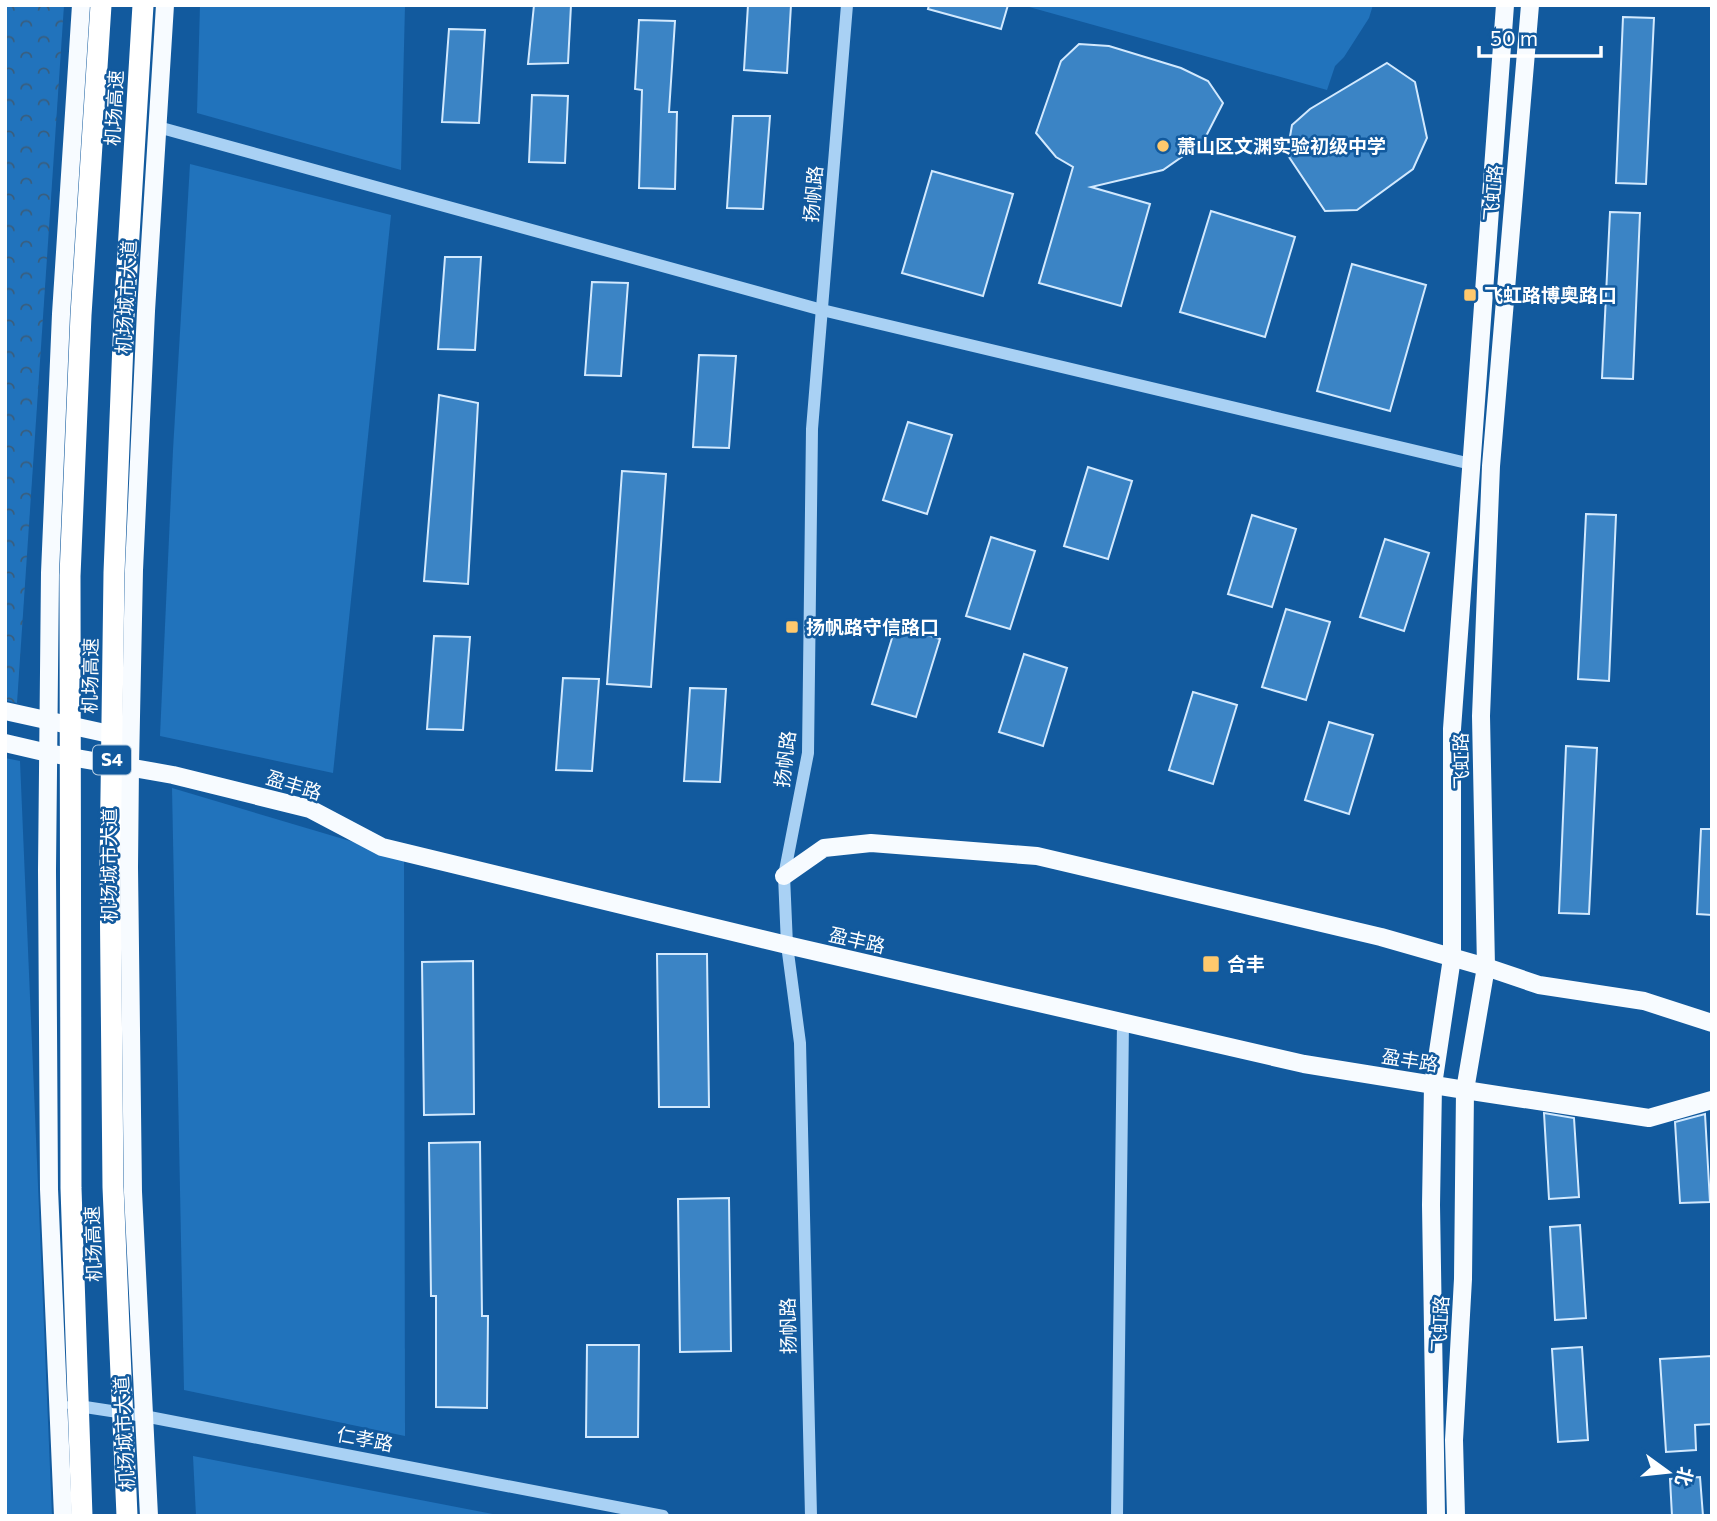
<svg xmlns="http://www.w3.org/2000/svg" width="1717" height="1521" font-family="Commissioner,'Noto Sans SC',sans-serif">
	<defs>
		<pattern id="forest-crowns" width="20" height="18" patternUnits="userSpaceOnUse" patternTransform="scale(1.75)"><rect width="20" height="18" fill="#2173bc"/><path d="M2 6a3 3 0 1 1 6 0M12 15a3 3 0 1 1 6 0" fill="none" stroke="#395e7e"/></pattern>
	</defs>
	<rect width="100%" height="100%" fill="#125a9e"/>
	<g fill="#2173bc">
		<polygon points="200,5 405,5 401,170 197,113"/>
		<polygon points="1022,5 1373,5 1369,18 1353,43 1344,57 1335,66 1327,90"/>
		<polygon points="190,164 391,215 333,773 160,736 173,450"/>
		<polygon points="5,758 20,761 52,1516 5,1516"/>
		<polygon points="172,788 404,857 405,1436 184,1390"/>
		<polygon points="193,1456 503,1516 196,1516"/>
	</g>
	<polygon fill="url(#forest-crowns)" points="5,5 64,5 17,703 5,700"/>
	<g fill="#3b84c5" stroke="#d2e9fe" stroke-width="2">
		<polygon points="534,5 571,5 568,63 528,64"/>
		<polygon points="748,5 791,5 787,73 744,70"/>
		<polygon points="929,5 1008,5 1001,29 928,9"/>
		<polygon points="1623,17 1654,18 1646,184 1616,183"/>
		<polygon points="639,20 675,21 669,112 677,112 675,189 639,188 642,90 635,89"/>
		<polygon points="449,29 485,30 479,123 442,122"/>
		<polygon points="1079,44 1109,46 1181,68 1208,81 1223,103 1203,142 1163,170 1091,187 1150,204 1121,306 1039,283 1073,167 1056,157 1036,133 1061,61"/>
		<polygon points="1387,63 1415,82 1427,138 1413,169 1357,210 1325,211 1287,154 1292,125 1310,109"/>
		<polygon points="532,95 568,96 565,163 529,162"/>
		<polygon points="733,116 770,116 763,209 727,208"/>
		<polygon points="932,171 1013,194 983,296 902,273"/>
		<polygon points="1211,211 1295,237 1265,337 1180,312"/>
		<polygon points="1610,212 1640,213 1633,379 1602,378"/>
		<polygon points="445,257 481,257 475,350 438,349"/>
		<polygon points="1352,264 1426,285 1390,411 1317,391"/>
		<polygon points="592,282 628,283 621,376 585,375"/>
		<polygon points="699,355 736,356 729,448 693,447"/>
		<polygon points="439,395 478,403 468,584 424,581"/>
		<polygon points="908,422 952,435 927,514 883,500"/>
		<polygon points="1088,467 1132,481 1108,559 1064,546"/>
		<polygon points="622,471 666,474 651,687 607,684"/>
		<polygon points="1586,514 1616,515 1609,681 1578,679"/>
		<polygon points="1252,515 1296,529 1272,607 1228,594"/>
		<polygon points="991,537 1035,551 1010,629 966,616"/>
		<polygon points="1385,539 1429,553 1404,631 1360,617"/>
		<polygon points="1286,609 1330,622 1306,700 1262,687"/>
		<polygon points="896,625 940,639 916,717 872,704"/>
		<polygon points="434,636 470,637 463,730 427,729"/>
		<polygon points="1024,654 1067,668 1043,746 999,732"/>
		<polygon points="563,678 599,679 592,771 556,770"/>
		<polygon points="690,688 726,689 720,782 684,781"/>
		<polygon points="1193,692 1237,705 1213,784 1169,770"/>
		<polygon points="1329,722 1373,735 1349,814 1305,800"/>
		<polygon points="1566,746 1597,748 1589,914 1559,913"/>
		<polygon points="1701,829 1712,829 1712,915 1697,914"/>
		<polygon points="657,954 707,954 709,1107 659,1107"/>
		<polygon points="473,961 474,1114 424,1115 422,962"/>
		<polygon points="1544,1113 1574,1118 1579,1197 1549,1199"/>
		<polygon points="1705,1114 1710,1202 1680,1203 1675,1122"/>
		<polygon points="480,1142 482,1316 488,1316 487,1408 436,1407 436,1296 431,1296 429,1143"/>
		<polygon points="729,1198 731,1351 680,1352 678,1199"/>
		<polygon points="1580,1225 1586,1318 1555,1320 1550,1227"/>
		<polygon points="587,1345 639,1345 638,1437 586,1437"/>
		<polygon points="1582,1347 1588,1440 1558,1442 1552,1349"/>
		<polygon points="1712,1356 1712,1424 1695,1425 1696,1450 1666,1452 1660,1359"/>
		<polygon points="1700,1477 1703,1516 1672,1516 1670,1479"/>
	</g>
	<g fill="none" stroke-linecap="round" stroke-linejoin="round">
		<g stroke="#a9d1f4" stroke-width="12">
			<polyline points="158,127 822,310 1471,464"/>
			<polyline points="72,1405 144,1416 663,1516"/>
			<polyline points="811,1516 800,1043 787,945 784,876 808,753 812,429 847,5"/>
			<polyline points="1117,1516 1123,1022"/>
		</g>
		<g stroke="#f7fbff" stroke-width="18">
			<polyline points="5,711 123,737"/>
			<polyline points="5,743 48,753 173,775 310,809 382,847 787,945 1304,1064 1465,1090 1649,1118 1712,1100"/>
			<polyline points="784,876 824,848 871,843 1037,856 1381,937 1486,967 1539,985 1644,1001 1712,1023"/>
			<polyline points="63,1516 49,1189 47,870 50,573 61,314 81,5"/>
			<polyline points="149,1516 133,1192 129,867 130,766 134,570 146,311 165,5"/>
			<polyline points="1436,1516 1431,1205 1433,1085 1452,958 1452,729 1505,5"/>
			<polyline points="1456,1516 1454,1440 1463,1279 1465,1090 1486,967 1481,716 1491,466 1530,5"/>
		</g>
		<g stroke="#fff" stroke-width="21">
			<polyline points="82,1516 71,1188 70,576 81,315 101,5"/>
			<polyline points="127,1516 113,1187 110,869 114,573 124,317 143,5"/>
		</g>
	</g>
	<g fill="#ffc96d" stroke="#125a9e" stroke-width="2.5">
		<circle cx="1163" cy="146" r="7"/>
		<rect x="1463" y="288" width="14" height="14" rx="3.5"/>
		<rect x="785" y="620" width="14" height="14" rx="3.5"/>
		<rect x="1202" y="955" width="18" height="18" rx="3.5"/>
	</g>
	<g text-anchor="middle" stroke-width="5" stroke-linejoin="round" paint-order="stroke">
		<rect fill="#125a9e" stroke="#b8cee2" stroke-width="2" x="93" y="745.5" width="38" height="29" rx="5"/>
		<g font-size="18" font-weight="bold" fill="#fff">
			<text x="112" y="766">S4</text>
		</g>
		<g font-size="19" fill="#fff" stroke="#125a9e">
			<text transform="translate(114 108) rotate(-87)" y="7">机场高速</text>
			<text transform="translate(1493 193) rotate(-85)" y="7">飞虹路</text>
			<text transform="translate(813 194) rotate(-85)" y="7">扬帆路</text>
			<text transform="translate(126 297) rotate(-87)" y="7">机场城市大道</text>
			<text transform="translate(90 676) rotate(-89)" y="7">机场高速</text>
			<text transform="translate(785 759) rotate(-83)" y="7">扬帆路</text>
			<text transform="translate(1461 761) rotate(-91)" y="7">飞虹路</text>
			<text transform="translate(294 785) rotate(17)" y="7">盈丰路</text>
			<text transform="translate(109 865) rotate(-90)" y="7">机场城市大道</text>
			<text transform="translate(857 940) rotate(13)" y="7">盈丰路</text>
			<text transform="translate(1410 1060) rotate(9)" y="7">盈丰路</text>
			<text transform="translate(93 1244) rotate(-92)" y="7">机场高速</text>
			<text transform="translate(1440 1324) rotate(-87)" y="7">飞虹路</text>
			<text transform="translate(788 1326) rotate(-91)" y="7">扬帆路</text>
			<text transform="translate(124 1433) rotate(-93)" y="7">机场城市大道</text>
			<text transform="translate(365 1439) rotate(11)" y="7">仁孝路</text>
		</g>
		<g font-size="19" font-weight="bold" fill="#fff" stroke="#125a9e" text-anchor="start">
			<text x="1177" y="153">萧山区文渊实验初级中学</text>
			<text x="1484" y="302">飞虹路博奥路口</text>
			<text x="806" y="634">扬帆路守信路口</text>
			<text x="1227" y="971">合丰</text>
		</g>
	</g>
	<rect width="1717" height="1521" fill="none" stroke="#ffffff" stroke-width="14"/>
	<g transform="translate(1668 1472) rotate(105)" stroke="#125a9e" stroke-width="5" paint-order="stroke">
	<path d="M0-5L12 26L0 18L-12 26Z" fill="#ffffff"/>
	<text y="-10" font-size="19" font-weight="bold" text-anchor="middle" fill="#ffffff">北</text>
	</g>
	<path d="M1479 46v10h122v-10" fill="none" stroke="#ffffff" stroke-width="3.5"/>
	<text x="1490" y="46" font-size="21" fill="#ffffff" stroke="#125a9e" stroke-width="5" paint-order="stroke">50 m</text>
</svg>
